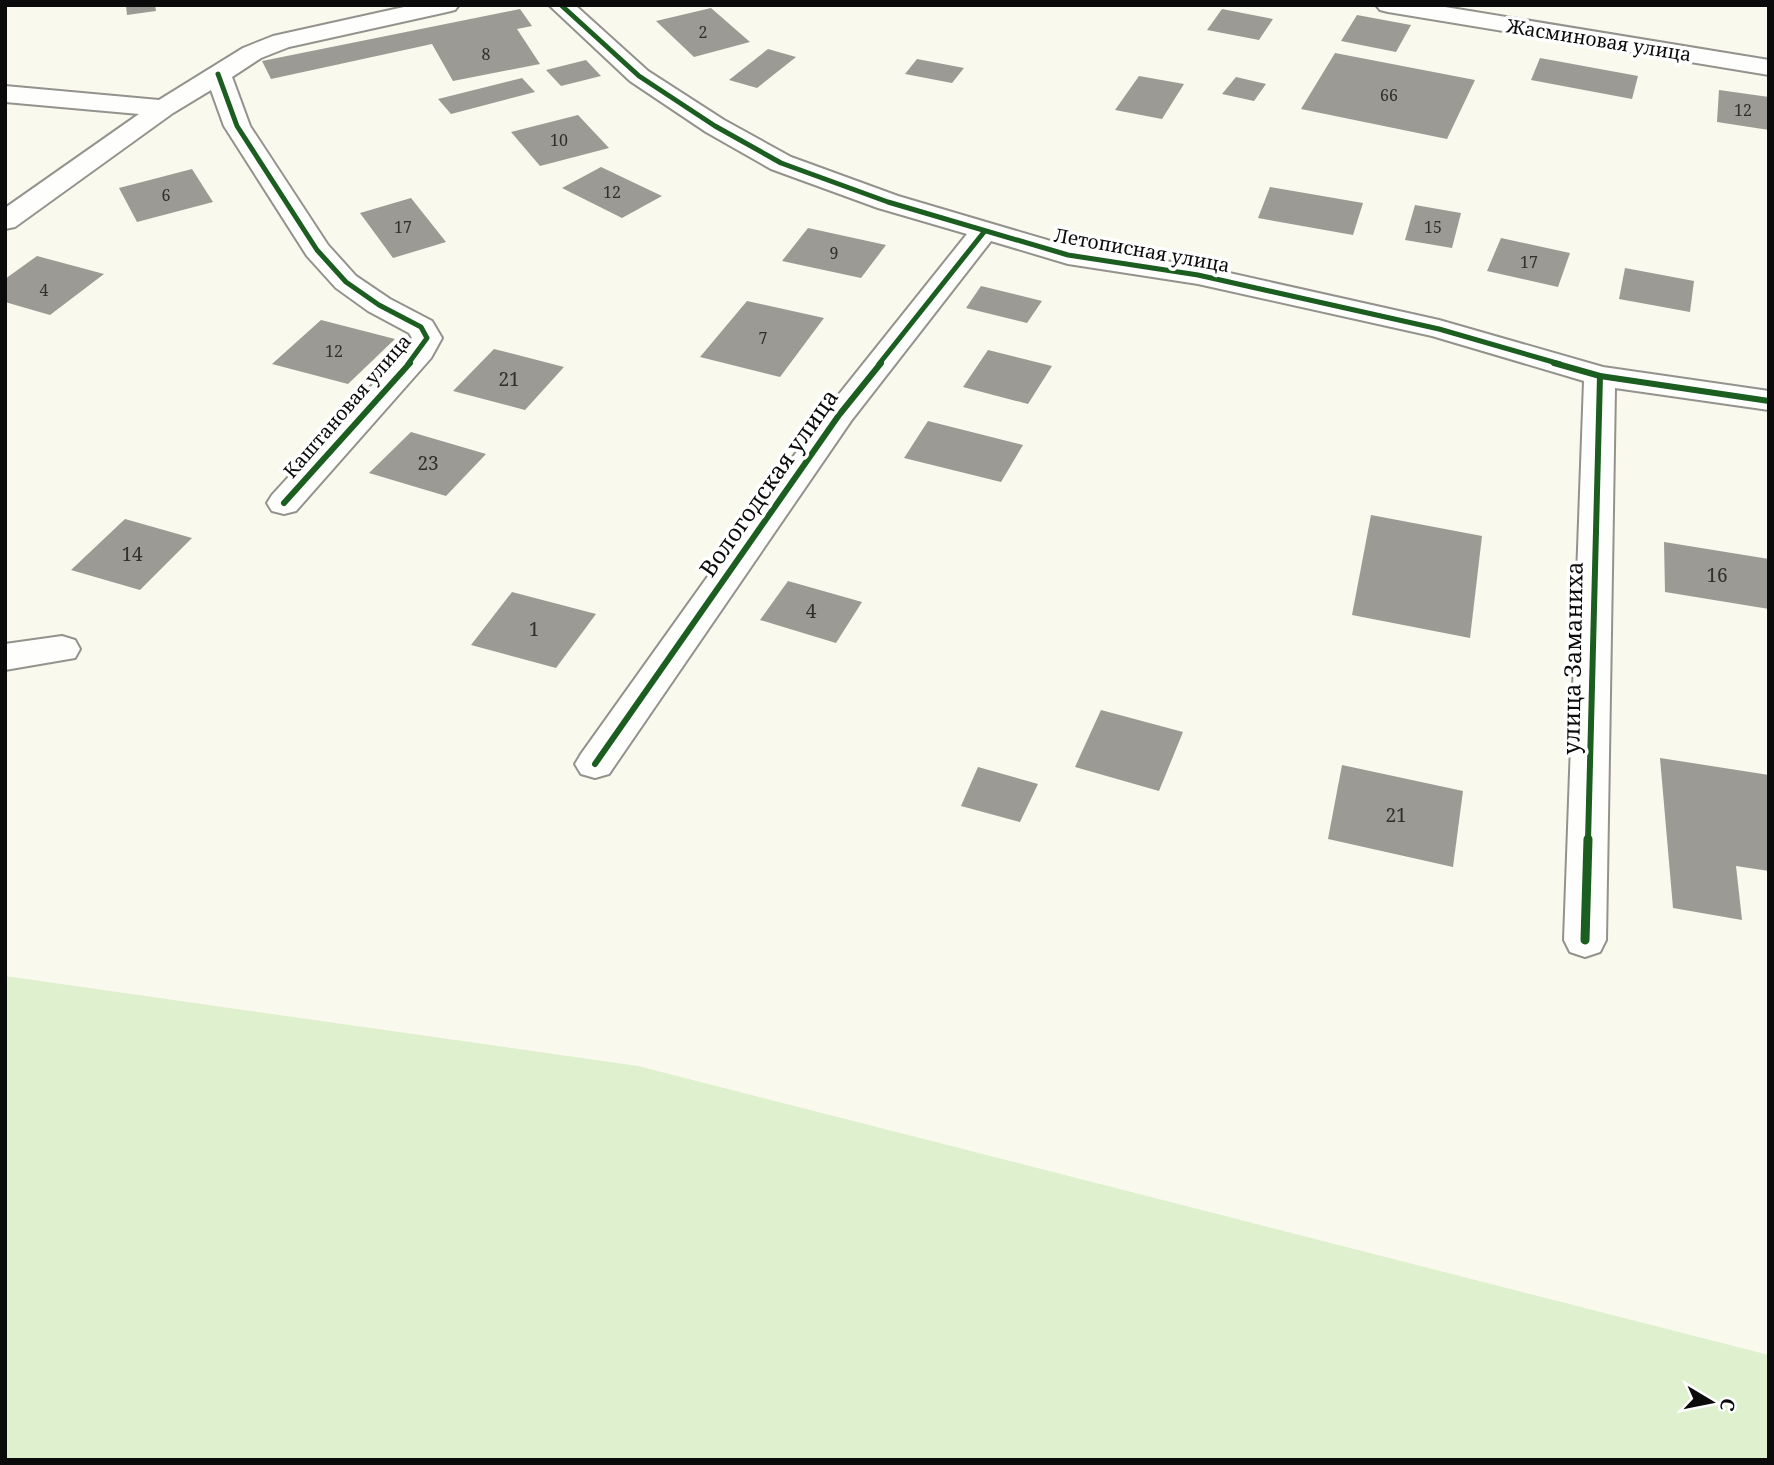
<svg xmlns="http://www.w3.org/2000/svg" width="1774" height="1465" font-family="'Noto Serif',serif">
	<rect width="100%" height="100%" fill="#faf9ed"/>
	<polygon fill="#def0cd" points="5,976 638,1066 1769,1355 1769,1460 5,1460"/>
	<g fill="#9c9a94">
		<polygon points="126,5 155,5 156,11 127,15"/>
		<polygon points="711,8 750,42 694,57 656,21"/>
		<polygon points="520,9 532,26 517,29 540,64 453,81 432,44 271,79 262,61"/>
		<polygon points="1222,9 1273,19 1259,40 1207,30"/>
		<polygon points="1357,15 1411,25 1396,52 1341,41"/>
		<polygon points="768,49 796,57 757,88 729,80"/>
		<polygon points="1335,53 1475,80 1447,139 1301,109"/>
		<polygon points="1540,58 1638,76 1632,99 1531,80"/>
		<polygon points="917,59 964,68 952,83 905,74"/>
		<polygon points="586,60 601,76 561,86 546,70"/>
		<polygon points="1139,76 1184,84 1162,119 1115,110"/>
		<polygon points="1236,77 1266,84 1254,101 1222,94"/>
		<polygon points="522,78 535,92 451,114 438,99"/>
		<polygon points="1719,90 1769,97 1769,130 1717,122"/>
		<polygon points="578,115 609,148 540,166 511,132"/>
		<polygon points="601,167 662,196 622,218 562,188"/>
		<polygon points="192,169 213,202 137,222 119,188"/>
		<polygon points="1270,187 1363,203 1353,235 1258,218"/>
		<polygon points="411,198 446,242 393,258 360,213"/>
		<polygon points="1415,205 1461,213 1452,248 1405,240"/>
		<polygon points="808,228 886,245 861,278 782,261"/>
		<polygon points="1501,238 1570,253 1558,287 1487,271"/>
		<polygon points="37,256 104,274 50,315 5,302 5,279"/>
		<polygon points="1625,268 1694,281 1690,312 1619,299"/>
		<polygon points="981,286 1042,301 1027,323 966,308"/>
		<polygon points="747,301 824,318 780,377 700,357"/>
		<polygon points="321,320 395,339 348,384 272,364"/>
		<polygon points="494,349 564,367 525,410 453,391"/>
		<polygon points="988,350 1052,366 1028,404 963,387"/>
		<polygon points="928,421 1023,445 1001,482 904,458"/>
		<polygon points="411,432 486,454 446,496 369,473"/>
		<polygon points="1371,515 1482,536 1470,638 1352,615"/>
		<polygon points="125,519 192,538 140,590 71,570"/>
		<polygon points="1664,542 1769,559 1769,609 1665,592"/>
		<polygon points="788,581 862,602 836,643 760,620"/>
		<polygon points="512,592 596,614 556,668 471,645"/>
		<polygon points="1101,710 1183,732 1159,791 1075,767"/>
		<polygon points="1660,758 1769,775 1769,871 1736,866 1742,920 1673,908"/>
		<polygon points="1342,765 1463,791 1453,867 1328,839"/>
		<polygon points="978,767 1038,784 1020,822 961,806"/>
	</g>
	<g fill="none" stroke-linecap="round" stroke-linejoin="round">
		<defs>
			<g id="minor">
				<polygon points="413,5 459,5 455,10 447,12 289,47 261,58 232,77 250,126 328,245 356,276 390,299 432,321 442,338 431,358 296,511 284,514 272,511 267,503 272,495 407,347 412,338 409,333 368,311 336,288 307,256 224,126 211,90 173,113 15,227 5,229 5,208 139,114 5,102 5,86 159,100 243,48 273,36"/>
				<polygon points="549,5 575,5 648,71 724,120 791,157 898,196 1071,247 1198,266 1439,320 1603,367 1769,391 1769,410 1615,388 1606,940 1600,952 1585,957 1570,952 1564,940 1584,381 1432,336 1198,284 1068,264 991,241 851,421 609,774 595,778 581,774 575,764 581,754 828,408 967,234 878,208 771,169 706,132 630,81"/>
				<polygon points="1376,5 1433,5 1769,60 1769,75 1388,12 1380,10"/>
				<polygon points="62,636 75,640 80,649 75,658 5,670 5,644"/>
			</g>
		</defs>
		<use href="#minor" stroke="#93928d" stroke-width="4"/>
		<use href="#minor" fill="#fefefc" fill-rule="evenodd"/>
		<defs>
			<g id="cycleway-far2">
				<polyline points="561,5 639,76 715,126 781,163 888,202 1068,255 1198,275 1439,329 1560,364"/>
				<polyline points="218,74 237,126 317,250 346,282 379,305 421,327 427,338 408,364"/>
				<polyline points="879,364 984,232"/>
			</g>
			<g id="cycleway-far1">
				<polyline points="1554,363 1600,376 1769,401"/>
				<polyline points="284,503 410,363"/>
				<polyline points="595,764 839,415 881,363"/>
				<polyline points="1588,841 1600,376"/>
			</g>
			<polyline id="cycleway" points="1585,940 1588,839"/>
		</defs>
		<use href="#cycleway-far2" stroke="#fff" stroke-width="9"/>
		<use href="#cycleway-far1" stroke="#fff" stroke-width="10"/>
		<use href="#cycleway" stroke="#fff" stroke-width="13"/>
		<use href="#cycleway-far2" stroke="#1b5e20" stroke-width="5"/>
		<use href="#cycleway-far1" stroke="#1b5e20" stroke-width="6"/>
		<use href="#cycleway" stroke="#1b5e20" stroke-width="9"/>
	</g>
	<g text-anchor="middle" stroke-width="7" stroke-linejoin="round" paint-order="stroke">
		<g font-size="16" fill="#2f2f2d">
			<text x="703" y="38">2</text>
			<text x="486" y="60">8</text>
			<text x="1389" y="101">66</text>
			<text x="1743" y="116">12</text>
			<text x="559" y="146">10</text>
			<text x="612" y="198">12</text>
			<text x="166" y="201">6</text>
			<text x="403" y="233">17</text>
			<text x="1433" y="233">15</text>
			<text x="834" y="259">9</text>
			<text x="1529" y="268">17</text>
			<text x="44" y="296">4</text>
			<text x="763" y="344">7</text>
			<text x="334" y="357">12</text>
		</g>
		<g font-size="19" fill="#0b0b0b" stroke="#fff">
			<text transform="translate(1599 40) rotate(9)" y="7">Жасминовая улица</text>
			<text transform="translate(1142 250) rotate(10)" y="7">Летописная улица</text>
			<text transform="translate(347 406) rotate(-49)" y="7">Каштановая улица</text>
		</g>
		<g font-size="19" fill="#2f2f2d">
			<text x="509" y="386">21</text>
			<text x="428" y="470">23</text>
			<text x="132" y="561">14</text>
			<text x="1717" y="582">16</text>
			<text x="811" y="618">4</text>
			<text x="534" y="636">1</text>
			<text x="1396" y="822">21</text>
		</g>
		<g font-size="23" fill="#0b0b0b" stroke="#fff">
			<text transform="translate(769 483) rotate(-55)" y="8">Вологодская улица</text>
			<text transform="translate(1573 658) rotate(-89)" y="8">улица Заманиха</text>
		</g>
	</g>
	<rect width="1774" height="1465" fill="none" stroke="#0b0b0b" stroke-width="14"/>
	<g transform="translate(1711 1402) rotate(100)" stroke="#ffffff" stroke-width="5" paint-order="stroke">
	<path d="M0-5L12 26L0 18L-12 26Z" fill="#0b0b0b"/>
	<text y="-10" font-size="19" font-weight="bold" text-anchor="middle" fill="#0b0b0b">С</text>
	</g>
</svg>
